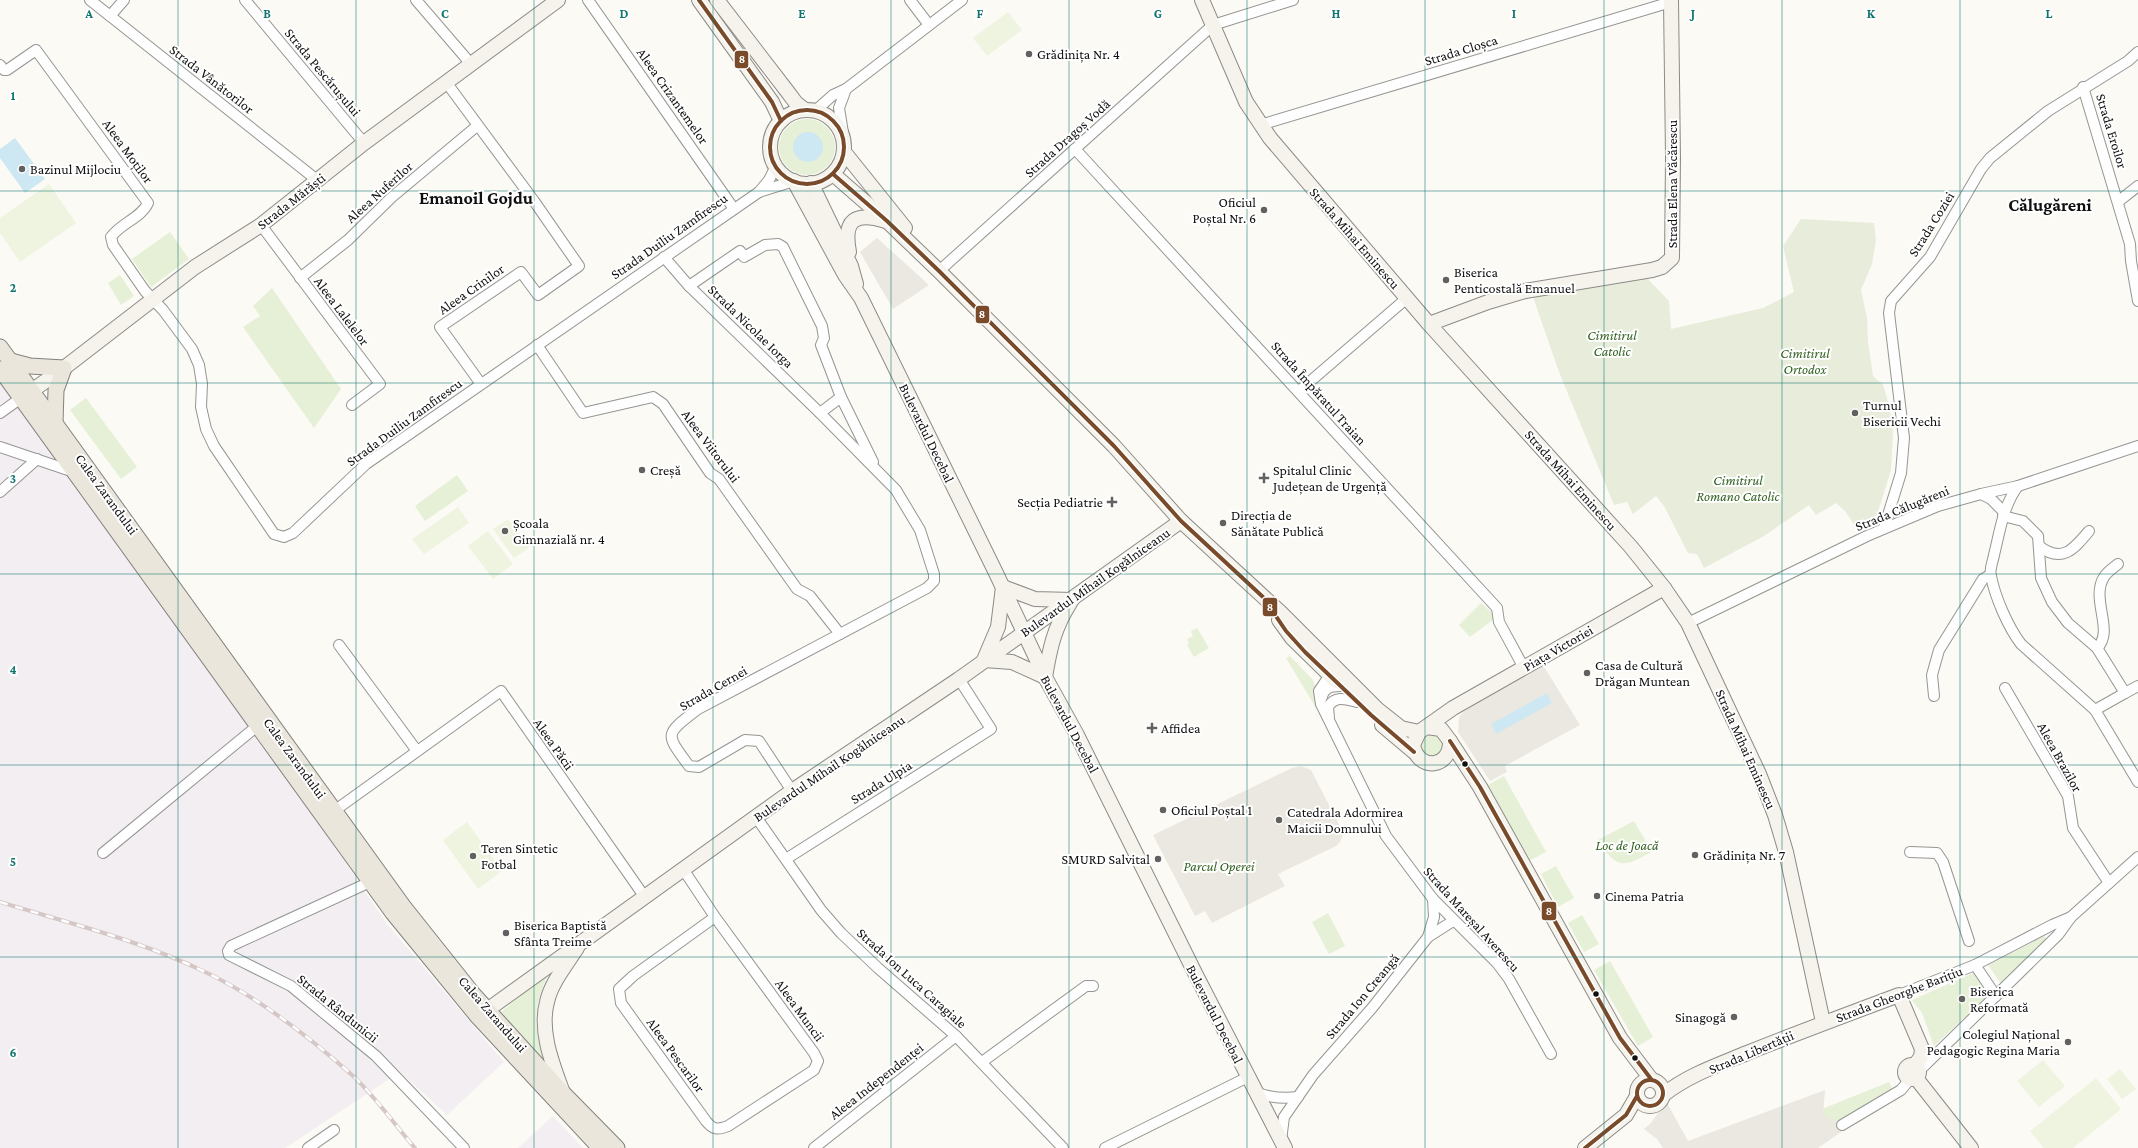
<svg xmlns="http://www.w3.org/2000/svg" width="2138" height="1148" font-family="'Crimson Pro',serif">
	<rect width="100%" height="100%" fill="#fbfaf5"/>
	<g fill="#f3eef1">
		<polygon points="0,376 221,680 387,924 504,1062 447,1115 400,1072 285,1148 0,1148"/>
		<polygon points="553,1116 583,1148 518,1148"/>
	</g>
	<g fill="#e6f0d6">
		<circle cx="807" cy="147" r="28"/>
		<polygon points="170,232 189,259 151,287 132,259"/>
		<polygon points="120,275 134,296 121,305 108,283"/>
		<polygon points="272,288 341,389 314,428 243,327 260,316 253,306"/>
		<polygon points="86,398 137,467 121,479 70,410"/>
		<polygon points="457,475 468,491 425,521 415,506"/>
		<polygon points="1481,603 1493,614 1494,619 1470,637 1459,625"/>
		<polygon points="1197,628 1209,648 1194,657 1187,645 1189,643 1187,639 1193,636 1191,631"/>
		<polygon points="1290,656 1313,680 1316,688 1316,708 1286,658"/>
		<polygon points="1430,730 1445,740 1440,757 1422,756 1418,738"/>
		<polygon points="1504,776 1546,852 1529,861 1488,785"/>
		<path d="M1634,821L1652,852C1619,869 1620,868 1596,841Z"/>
		<polygon points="1556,866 1574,898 1558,907 1541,874"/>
		<polygon points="1328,913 1345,946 1329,954 1312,922"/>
		<polygon points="1582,915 1599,944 1584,952 1568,923"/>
		<polygon points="2044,936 2047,940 2002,985 1988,965"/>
		<polygon points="1610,961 1653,1037 1638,1046 1594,970"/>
		<polygon points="1980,970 1993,991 1934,1046 1922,1013 1912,1000"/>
		<path d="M550,971C531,1008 534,1026 545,1065L500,1013Z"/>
		<polygon points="1889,1082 1893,1090 1791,1148 1731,1148 1730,1146"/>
	</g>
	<polygon fill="#e8ecda" points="1801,219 1874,223 1876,240 1872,264 1861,290 1867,318 1868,342 1873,376 1883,385 1889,405 1893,433 1891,470 1877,515 1855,526 1845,511 1836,503 1816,515 1809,505 1764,536 1704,568 1697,554 1688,553 1664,506 1656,496 1633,514 1627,502 1614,505 1559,372 1533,297 1646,277 1669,301 1671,329 1763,308 1794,292 1783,246"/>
	<g fill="#eff4e0">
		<polygon points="1008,12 1022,30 987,56 973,38"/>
		<polygon points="49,184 76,223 20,262 0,233 0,218"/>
		<polygon points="458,507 469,523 424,554 412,539"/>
		<polygon points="508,519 529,548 514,558 493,529"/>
		<polygon points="488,531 513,564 493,579 468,546"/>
		<polygon points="467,822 502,871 478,889 443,840"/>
		<polygon points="2043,1060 2065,1086 2039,1107 2017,1081"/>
		<polygon points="2120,1069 2136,1089 2122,1099 2107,1079"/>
		<polygon points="2096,1078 2121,1109 2073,1148 2044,1148 2030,1131"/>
	</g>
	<g fill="#ebe8e1">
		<polygon points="877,238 929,285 893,309 860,252"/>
		<polygon points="1543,665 1580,725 1505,766 1507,772 1490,781 1458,732 1459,717 1464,711"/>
		<polygon points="1301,766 1311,770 1341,828 1343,835 1340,842 1336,846 1278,874 1285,886 1212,923 1205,911 1195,916 1153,835 1292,768"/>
		<polygon points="1825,1090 1823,1114 1842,1125 1844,1130 1818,1148 1663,1148 1657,1139 1644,1129 1651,1123 1666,1101 1688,1141"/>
	</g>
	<g fill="#cee8f3">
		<circle cx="808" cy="147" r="15"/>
		<polygon points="15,138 45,179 25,193 0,158 0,149"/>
		<polygon points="1547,693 1552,703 1496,734 1491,724"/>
	</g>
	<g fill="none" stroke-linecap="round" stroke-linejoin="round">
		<defs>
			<g id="street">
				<polyline points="90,0 317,180"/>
				<polyline points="245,0 364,143"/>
				<polyline points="416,0 471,64"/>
				<polyline points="588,0 734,209"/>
				<polyline points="910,0 929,25"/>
				<polyline points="110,16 124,0"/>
				<path d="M0,65L4,70H7L36,50L148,203C141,218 121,223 111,237L113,245L145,291L163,310L192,349L199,365L202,384L201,407L206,429L214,446L274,534L284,537L293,533L366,464L759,192L769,180L776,166"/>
				<polyline points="446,82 534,201 579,266 538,295 521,272 440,327 481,384"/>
				<polyline points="2083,87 2130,244 2131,261 2138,301"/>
				<polyline points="815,111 833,95 846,89"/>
				<polyline points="1260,125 1671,2"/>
				<polyline points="844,139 839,108 846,89 962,0"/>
				<polyline points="1075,149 1497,608 1499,622 1524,668"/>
				<polyline points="759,192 794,181"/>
				<polyline points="2119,201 2138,186"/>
				<polyline points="261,225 380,384 352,405"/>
				<path d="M664,257L689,286L820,413L896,490L920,530L934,574V581L927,588L698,709C664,735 665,733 689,766L699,767L745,740L759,741L792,791"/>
				<polyline points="939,271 1213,25 1293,0"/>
				<polyline points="300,278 348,240 392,197 477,126"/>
				<polyline points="689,286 740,251 744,257 765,245 778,244 783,247 822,326 824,338 821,345 841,397 873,462"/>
				<polyline points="537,345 583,413 653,397 663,404 710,473 719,479 797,589 810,596 840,634"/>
				<polyline points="1299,391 1407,298"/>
				<polyline points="0,413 21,398"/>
				<polyline points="820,413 841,397"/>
				<polyline points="0,447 74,472"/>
				<path d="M2018,486C2003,506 2000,531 1994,555C1993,561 1989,570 1991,576C1995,597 2008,627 2021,644L2095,710L2138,782"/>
				<polyline points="0,492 37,459"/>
				<polyline points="1981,494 1991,499 2004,512"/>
				<polyline points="2003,516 2023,521 2038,536 2041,578 2052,602 2068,623 2097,648 2125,693 2095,710"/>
				<polyline points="1884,528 1901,473 1904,438 1889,313 1891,301 1930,257 1981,169 1990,158 2048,111 2128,61 2138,52"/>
				<path d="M2039,546C2062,564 2074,549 2089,531"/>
				<polyline points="1688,623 1867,536 1938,506 1981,494 2018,486 2138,446"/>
				<polyline points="339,645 417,751"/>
				<path d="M2097,648C2115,631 2090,599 2104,577C2107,572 2113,568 2118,564"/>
				<polyline points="1330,675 1319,691 1321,704 1386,836 1433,899 1497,963 1509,979 1551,1054"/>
				<polyline points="2005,688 2068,796 2073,828 2109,883"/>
				<polyline points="2125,693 2138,686"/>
				<polyline points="1934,696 1932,675 1939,650 1983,579 1990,575"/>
				<path d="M1322,697C1325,682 1343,687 1354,686"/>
				<path d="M1329,718L1328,707C1335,695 1346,699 1357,702"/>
				<polyline points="334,811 501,691 644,896"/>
				<polyline points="756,817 821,910 841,933 878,968 956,1036 1063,1148"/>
				<polyline points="1910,852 1937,853 1943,862 1969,941"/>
				<polyline points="103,853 262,722"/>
				<polyline points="786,859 991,729 959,679"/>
				<path d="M683,869L715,917L814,1053L818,1061L814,1070L728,1126C718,1130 713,1130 706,1121L621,1003L619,989L633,976L715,917"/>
				<polyline points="370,882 231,946 228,951 229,955 291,986 376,1056 464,1148"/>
				<polyline points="1428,937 1434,917 1433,899"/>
				<polyline points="1975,965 1996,996"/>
				<polyline points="1899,995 1975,965 2052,925 2071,917 2138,857"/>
				<polyline points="982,1062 1086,986 1093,986"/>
				<polyline points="1919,1071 2058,935 2071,917"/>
				<path d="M1255,1092C1270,1098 1282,1099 1298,1097"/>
				<polyline points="1842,1125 1901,1090 1910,1079"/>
				<polyline points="1281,1140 1284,1117 1313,1075 1372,1008 1428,937 1453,921"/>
				<polyline points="308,1148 334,1130"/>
				<polyline points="814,1148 956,1036"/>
				<polyline points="1105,1148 1248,1077"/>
			</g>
			<g id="secondary">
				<polyline points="699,0 772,102 781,121"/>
				<polyline points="717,0 787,91 796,103 805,110"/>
				<polyline points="1202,0 1246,102 1270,138 1429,324 1631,547 1664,588 1688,623 1759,774 1775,815 1786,852 1823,1022"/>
				<circle cx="807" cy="147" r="37"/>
				<polyline points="844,152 905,228"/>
				<polyline points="833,174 887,221 939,271 1114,446 1181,521 1281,613 1377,709 1401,728 1419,732"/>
				<polyline points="794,181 845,275 861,298 996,573 1045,677 1077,735 1196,975 1285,1148"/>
				<polyline points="811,183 851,266 856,284"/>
				<path d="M849,252C843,219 855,212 886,221"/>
				<polyline points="1429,324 1488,302 1525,291 1652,270 1662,267 1672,258 1673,158 1671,0"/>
				<polyline points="23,397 64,368 195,267 261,225 364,143 558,0"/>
				<polyline points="1003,587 1035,599 1072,600"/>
				<polyline points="1279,620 1292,638 1336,681"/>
				<polyline points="984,660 998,627 1003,587"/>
				<polyline points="984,660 1012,662 1045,677"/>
				<path d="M1045,677C1050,648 1054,628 1070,603"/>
				<polyline points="1382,725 1414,752"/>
				<path d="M1426,727L1441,729L1450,741C1451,768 1418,772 1413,745L1419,732L1453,708L1664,588"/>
				<polyline points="1450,741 1480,787 1620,1038 1651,1079"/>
				<polyline points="479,1016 792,791 959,679 1181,521"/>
				<circle cx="1912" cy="1072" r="7"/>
				<polyline points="1916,1078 1971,1148"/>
				<circle cx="1650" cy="1093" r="13"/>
				<path d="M563,1093C553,1065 539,1032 547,1002C551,983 566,965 577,948"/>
				<path d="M1663,1095C1688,1075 1718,1065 1747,1053C1797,1033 1848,1014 1899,995L1922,1049L1921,1057L1915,1065"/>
				<polyline points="1585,1148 1626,1115 1637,1096"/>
			</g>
			<g id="primary">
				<polyline points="0,347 403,906 473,994 563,1093 617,1148"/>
				<polyline points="11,361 30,366 64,368 56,390 55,423"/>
				<polyline points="0,369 393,913 478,1017 600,1148"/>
			</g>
		</defs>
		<use href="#street" stroke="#959593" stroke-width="12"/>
		<use href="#secondary" stroke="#8c8b89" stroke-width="16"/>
		<use href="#primary" stroke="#838280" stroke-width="17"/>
		<use href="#street" stroke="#fefefe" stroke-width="10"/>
		<use href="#secondary" stroke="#f5f3eb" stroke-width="14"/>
		<use href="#primary" stroke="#ebe6dc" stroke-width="15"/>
		<defs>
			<path id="rail" d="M0,902C68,923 139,940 203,971C257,996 308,1036 352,1075C374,1095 395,1125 415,1148"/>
		</defs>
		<use href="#rail" stroke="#d6c7c7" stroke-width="4"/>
		<use href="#rail" stroke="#fff" stroke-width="2.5" stroke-dasharray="8" stroke-linecap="butt"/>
		<defs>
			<g id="bus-1">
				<polyline points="699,0 772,102 781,121"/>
				<circle cx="807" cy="147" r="37"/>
				<polyline points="833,174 887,221 939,271 1114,446 1181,521 1263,597 1286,631 1305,652 1371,715 1414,752"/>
				<polyline points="1450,741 1480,787 1620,1038 1651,1079"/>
				<circle cx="1650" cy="1093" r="13"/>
				<polyline points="1585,1148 1626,1115 1637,1096"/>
			</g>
		</defs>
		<use href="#bus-1" stroke="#fff" stroke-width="7"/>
		<use href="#bus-1" stroke="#7a4b2a" stroke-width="4"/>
	</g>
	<path fill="none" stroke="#0f766e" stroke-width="1" stroke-opacity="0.55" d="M178,0V1148M356,0V1148M534,0V1148M713,0V1148M891,0V1148M1069,0V1148M1247,0V1148M1425,0V1148M1604,0V1148M1782,0V1148M1960,0V1148M0,191H2138M0,383H2138M0,574H2138M0,765H2138M0,957H2138"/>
	<g fill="#626160" stroke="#fff" stroke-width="1.5">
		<circle cx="1029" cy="54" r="4"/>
		<circle cx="22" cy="169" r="4"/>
		<circle cx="1264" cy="210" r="4"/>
		<circle cx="1446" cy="280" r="4"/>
		<circle cx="1855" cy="413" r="4"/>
		<circle cx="642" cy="470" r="4"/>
		<path d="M1262 472h4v4h4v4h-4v4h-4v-4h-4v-4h4z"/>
		<path d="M1110 496h4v4h4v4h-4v4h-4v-4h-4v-4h4z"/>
		<circle cx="1223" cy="523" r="4"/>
		<circle cx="505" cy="531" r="4"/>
		<circle cx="1587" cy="673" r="4"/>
		<path d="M1150 722h4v4h4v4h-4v4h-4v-4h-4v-4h4z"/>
		<circle cx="1163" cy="810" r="4"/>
		<circle cx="1279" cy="820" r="4"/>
		<circle cx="1695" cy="855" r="4"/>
		<circle cx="473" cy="856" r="4"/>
		<circle cx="1158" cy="859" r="4"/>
		<circle cx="1597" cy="896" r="4"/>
		<circle cx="506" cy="933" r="4"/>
		<circle cx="1962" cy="999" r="4"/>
		<circle cx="1734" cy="1017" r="4"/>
		<circle cx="2068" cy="1042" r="4"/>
	</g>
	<g fill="#0f0f0f" stroke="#fff" stroke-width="1.5">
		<circle cx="1465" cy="764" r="3.5"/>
		<circle cx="1596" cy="994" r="3.5"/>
		<circle cx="1635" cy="1058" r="3.5"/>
	</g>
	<g text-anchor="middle" stroke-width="4" stroke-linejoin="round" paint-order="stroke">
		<g font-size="14" fill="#0f0f0f" stroke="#fff">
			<text transform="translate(1461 50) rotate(-17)" y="5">Strada Cloșca</text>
			<text transform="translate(323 72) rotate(50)" y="5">Strada Pescărușului</text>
			<text transform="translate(212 79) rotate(38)" y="5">Strada Vânătorilor</text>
			<text transform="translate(673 96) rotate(55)" y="5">Aleea Crizantemelor</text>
			<text transform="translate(2112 131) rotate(73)" y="5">Strada Eroilor</text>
			<text transform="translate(1067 138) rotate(-42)" y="5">Strada Dragoș Vodă</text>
			<text transform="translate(128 151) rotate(54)" y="5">Aleea Moților</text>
			<text transform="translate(1672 184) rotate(-90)" y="5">Strada Elena Văcărescu</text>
			<text transform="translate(379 192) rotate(-42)" y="5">Aleea Nuferilor</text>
			<text transform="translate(291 201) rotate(-38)" y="5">Strada Mărăști</text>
			<text transform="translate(1931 224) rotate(-58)" y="5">Strada Coziei</text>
			<text transform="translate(669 236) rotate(-35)" y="5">Strada Duiliu Zamfirescu</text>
			<text transform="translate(1355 238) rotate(49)" y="5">Strada Mihai Eminescu</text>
			<text transform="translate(471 289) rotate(-35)" y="5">Aleea Crinilor</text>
			<text transform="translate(342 311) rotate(53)" y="5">Aleea Lalelelor</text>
			<text transform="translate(751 326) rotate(44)" y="5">Strada Nicolae Iorga</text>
			<text transform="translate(1319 393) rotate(48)" y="5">Strada Împăratul Traian</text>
			<text transform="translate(404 422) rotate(-36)" y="5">Strada Duiliu Zamfirescu</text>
			<text transform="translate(927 433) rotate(64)" y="5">Bulevardul Decebal</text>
			<text transform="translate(711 446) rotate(53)" y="5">Aleea Viitorului</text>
			<text transform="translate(1571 480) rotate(48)" y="5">Strada Mihai Eminescu</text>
			<text transform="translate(107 494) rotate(54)" y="5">Calea Zarandului</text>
			<text transform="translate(1902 508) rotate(-22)" y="5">Strada Călugăreni</text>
			<text transform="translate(1095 582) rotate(-35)" y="5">Bulevardul Mihail Kogălniceanu</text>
			<text transform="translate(1558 648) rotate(-30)" y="5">Piața Victoriei</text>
			<text transform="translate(713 688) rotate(-30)" y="5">Strada Cernei</text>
			<text transform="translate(1070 724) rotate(62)" y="5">Bulevardul Decebal</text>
			<text transform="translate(554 744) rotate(55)" y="5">Aleea Păcii</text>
			<text transform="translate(1746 749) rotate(66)" y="5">Strada Mihai Eminescu</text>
			<text transform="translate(2060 757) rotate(61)" y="5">Aleea Brazilor</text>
			<text transform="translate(295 758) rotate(54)" y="5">Calea Zarandului</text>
			<text transform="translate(829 768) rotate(-34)" y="5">Bulevardul Mihail Kogălniceanu</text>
			<text transform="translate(881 782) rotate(-32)" y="5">Strada Ulpia</text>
			<text transform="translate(1472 919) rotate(48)" y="5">Strada Mareșal Averescu</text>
			<text transform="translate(912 978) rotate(42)" y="5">Strada Ion Luca Caragiale</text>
			<text transform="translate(1899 994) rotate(-21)" y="5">Strada Gheorghe Barițiu</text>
			<text transform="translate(1362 996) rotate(-50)" y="5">Strada Ion Creangă</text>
			<text transform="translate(338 1008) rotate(39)" y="5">Strada Rândunicii</text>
			<text transform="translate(800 1010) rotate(54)" y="5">Aleea Muncii</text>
			<text transform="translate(493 1014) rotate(49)" y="5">Calea Zarandului</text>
			<text transform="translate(1215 1014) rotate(63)" y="5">Bulevardul Decebal</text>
			<text transform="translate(1751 1052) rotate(-23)" y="5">Strada Libertății</text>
			<text transform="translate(676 1055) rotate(54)" y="5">Aleea Pescarilor</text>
			<text transform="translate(876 1081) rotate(-38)" y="5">Aleea Independenței</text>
		</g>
		<g font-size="14" fill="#0f0f0f" stroke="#fff" text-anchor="start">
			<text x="1037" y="59">Grădinița Nr. 4</text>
			<text x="30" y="174">Bazinul Mijlociu</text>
			<text x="1256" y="207" text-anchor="end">Oficiul<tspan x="1256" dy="16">Poștal Nr. 6</tspan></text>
			<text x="1454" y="277">Biserica<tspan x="1454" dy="16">Penticostală Emanuel</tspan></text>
			<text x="1863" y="410">Turnul<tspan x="1863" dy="16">Bisericii Vechi</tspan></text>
			<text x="650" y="475">Creșă</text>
			<text x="1273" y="475">Spitalul Clinic<tspan x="1273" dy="16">Județean de Urgență</tspan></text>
			<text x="1103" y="507" text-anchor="end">Secția Pediatrie</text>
			<text x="1231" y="520">Direcția de<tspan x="1231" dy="16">Sănătate Publică</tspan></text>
			<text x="513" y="528">Școala<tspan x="513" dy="16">Gimnazială nr. 4</tspan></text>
			<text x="1595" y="670">Casa de Cultură<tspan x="1595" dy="16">Drăgan Muntean</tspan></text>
			<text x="1161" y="733">Affidea</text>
			<text x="1171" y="815">Oficiul Poștal 1</text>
			<text x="1287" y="817">Catedrala Adormirea<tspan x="1287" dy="16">Maicii Domnului</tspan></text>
			<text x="481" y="853">Teren Sintetic<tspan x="481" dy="16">Fotbal</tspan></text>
			<text x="1703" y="860">Grădinița Nr. 7</text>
			<text x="1150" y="864" text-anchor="end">SMURD Salvital</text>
			<text x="1605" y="901">Cinema Patria</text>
			<text x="514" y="930">Biserica Baptistă<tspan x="514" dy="16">Sfânta Treime</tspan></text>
			<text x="1970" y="996">Biserica<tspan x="1970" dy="16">Reformată</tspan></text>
			<text x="1726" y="1022" text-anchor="end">Sinagogă</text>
			<text x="2060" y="1039" text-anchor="end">Colegiul Național<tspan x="2060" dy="16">Pedagogic Regina Maria</tspan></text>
		</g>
		<g font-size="14" font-style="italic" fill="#336323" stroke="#fff">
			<text x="1612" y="340">Cimitirul<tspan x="1612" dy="16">Catolic</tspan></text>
			<text x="1805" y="358">Cimitirul<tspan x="1805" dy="16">Ortodox</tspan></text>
			<text x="1738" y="485">Cimitirul<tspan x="1738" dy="16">Romano Catolic</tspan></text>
			<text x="1627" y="850">Loc de Joacă</text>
			<text x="1219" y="871">Parcul Operei</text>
		</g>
		<g font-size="18" font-weight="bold" fill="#0f0f0f" stroke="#fff">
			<text x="476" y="204">Emanoil Gojdu</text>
			<text x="2050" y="211">Călugăreni</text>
		</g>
	</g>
	<g font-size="13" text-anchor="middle" font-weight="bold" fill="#0f766e" stroke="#fff" stroke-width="4" stroke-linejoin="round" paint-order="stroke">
		<text x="89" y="18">A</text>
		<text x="267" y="18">B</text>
		<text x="445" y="18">C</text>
		<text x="624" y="18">D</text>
		<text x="802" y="18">E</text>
		<text x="980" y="18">F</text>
		<text x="1158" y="18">G</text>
		<text x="1336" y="18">H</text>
		<text x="1514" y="18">I</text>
		<text x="1693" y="18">J</text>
		<text x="1871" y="18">K</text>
		<text x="2049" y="18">L</text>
		<text x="13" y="100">1</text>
		<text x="13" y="292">2</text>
		<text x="13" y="483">3</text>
		<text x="13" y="674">4</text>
		<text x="13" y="866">5</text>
		<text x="13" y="1057">6</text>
	</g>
	<g stroke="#fff" stroke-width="1.5">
		<rect x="734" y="50" width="15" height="19" rx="4" fill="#7a4b2a"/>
		<rect x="975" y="305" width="15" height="19" rx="4" fill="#7a4b2a"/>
		<rect x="1262" y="597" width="16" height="20" rx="4" fill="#7a4b2a"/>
		<rect x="1541" y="901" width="16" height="20" rx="4" fill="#7a4b2a"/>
	</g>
	<g font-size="11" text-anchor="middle" font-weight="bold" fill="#fff">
		<text x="742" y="63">8</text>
		<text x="982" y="318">8</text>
		<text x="1270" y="611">8</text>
		<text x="1549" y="915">8</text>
	</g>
</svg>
